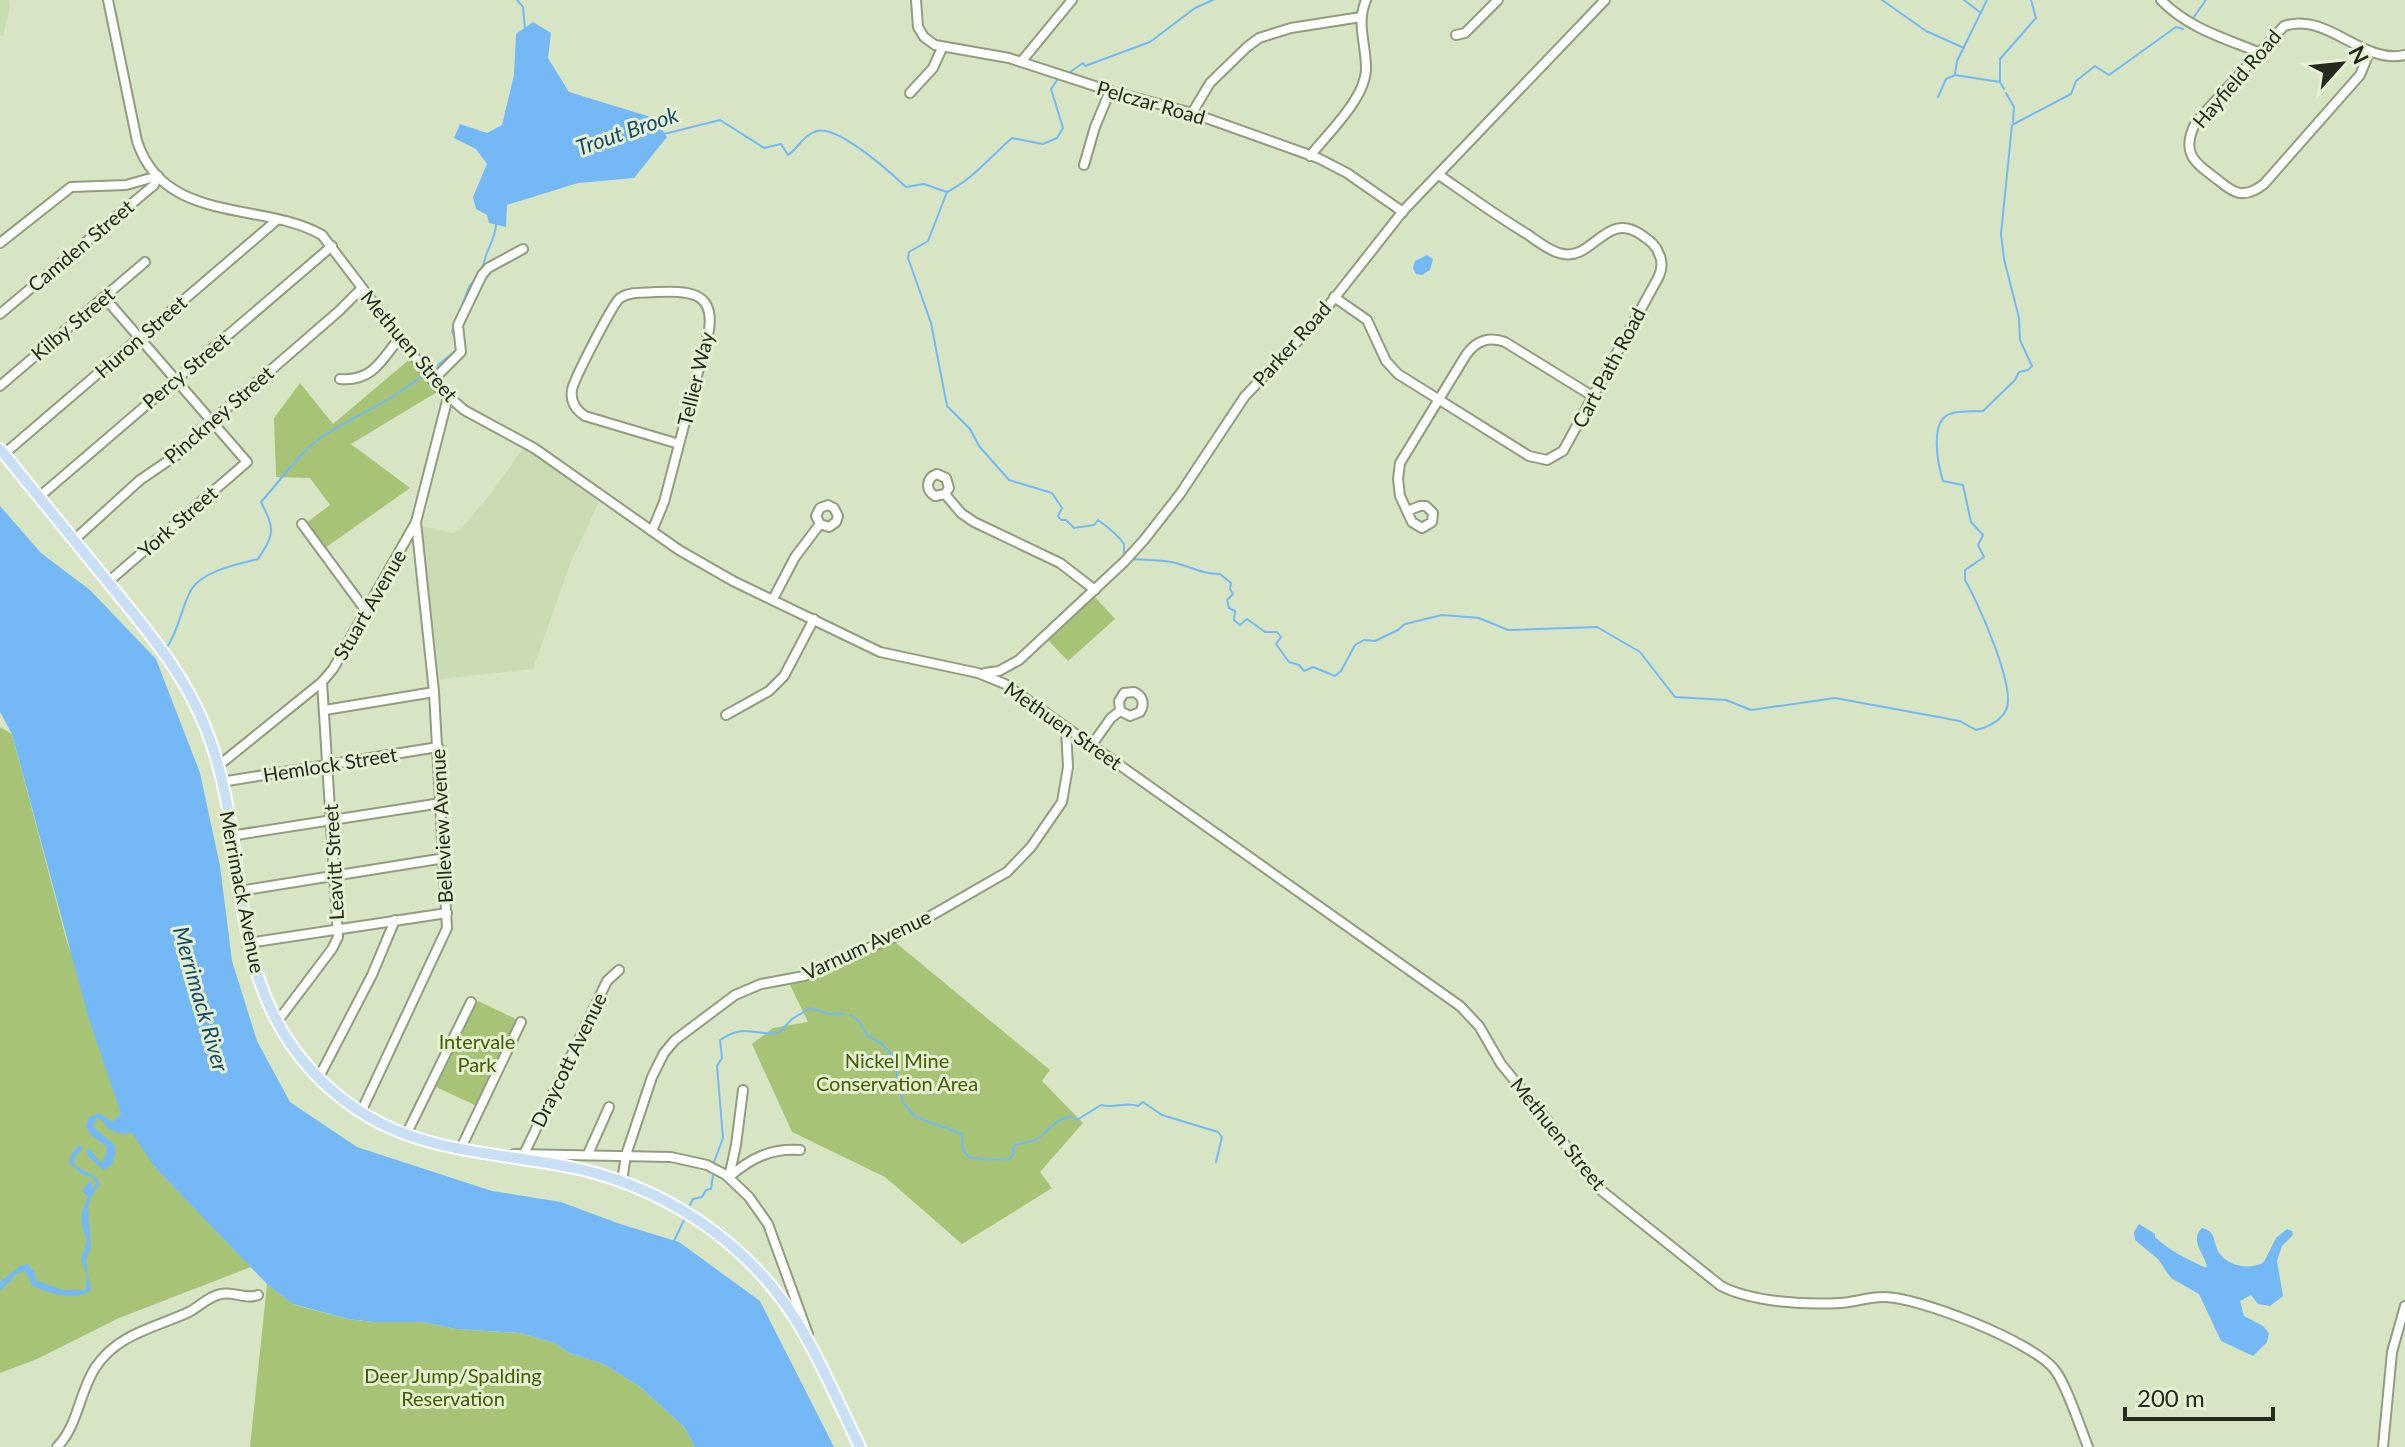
<svg xmlns="http://www.w3.org/2000/svg" width="2405" height="1447" font-family="Lato,sans-serif">
	<rect width="100%" height="100%" fill="#d7e5c4"/>
	<g fill="#cbdbb3">
		<polygon points="0,0 9,0 10,7 3,36 0,35"/>
		<polygon points="524,447 599,502 570,564 533,669 440,679 421,526 453,533 462,528 494,489"/>
	</g>
	<g fill="#a7c476">
		<polygon points="411,358 437,392 351,444 410,488 325,548 306,523 330,505 310,478 276,477 274,418 300,383 333,424"/>
		<polygon points="1094,596 1115,619 1068,661 1048,640"/>
		<polygon points="0,727 12,734 67,942 154,1166 251,1267 119,1318 37,1359 0,1373"/>
		<polygon points="895,942 1050,1070 1042,1081 1083,1123 1040,1172 1052,1188 962,1244 885,1177 792,1132 752,1044 773,1028 808,1022 790,985 817,978"/>
		<polygon points="478,1001 518,1020 477,1106 436,1087"/>
		<polygon points="267,1284 295,1305 348,1319 373,1322 422,1322 456,1329 520,1333 555,1343 569,1353 603,1364 639,1386 684,1427 695,1447 250,1447"/>
	</g>
	<g fill="#74b9f5">
		<polygon points="533,22 551,33 548,58 569,92 654,118 667,137 634,178 578,183 507,205 506,227 489,223 487,215 476,209 473,197 487,164 476,149 454,138 460,124 487,133 502,125 514,75 516,34"/>
		<polygon points="1427,255 1433,259 1430,270 1422,275 1416,274 1413,268 1415,261"/>
		<path d="M0,506L41,553L90,590L156,659L200,773L220,866L232,961L257,1041L290,1102L357,1147L492,1191L561,1202L620,1224L679,1242L760,1301L834,1447H695L684,1427L639,1386L603,1364L569,1353L555,1343L520,1333L456,1329L422,1322H373L348,1319L293,1304L267,1284L187,1201L154,1166L132,1133L123,1134L108,1129L103,1121L96,1118L93,1127L114,1144C117,1154 114,1167 103,1170L87,1155V1150L90,1149L99,1161H104L107,1147L90,1134L86,1126L89,1117L100,1113L112,1122L121,1114L88,1016L12,734L0,712Z"/>
		<path d="M79,1145L83,1148L75,1157L74,1165L96,1177L100,1184L91,1197L88,1208L91,1246L86,1261L91,1290C77,1302 49,1293 33,1286L25,1271L18,1273L0,1291V1282L20,1266L27,1264L34,1271L37,1281L63,1290H86L87,1275L81,1260L87,1240C80,1222 79,1215 88,1197L82,1191L89,1181L92,1184L93,1191L96,1183L93,1178L82,1174L69,1163L72,1153Z"/>
		<path d="M2139,1224L2155,1234V1237C2170,1251 2185,1258 2204,1267H2207C2204,1253 2189,1240 2202,1228C2218,1232 2212,1243 2220,1254C2230,1267 2251,1270 2264,1262L2276,1238L2287,1229L2292,1231L2293,1235L2282,1246L2277,1261L2283,1296L2270,1306L2258,1304L2251,1295L2240,1301L2244,1316L2263,1326L2269,1333L2267,1342L2253,1356L2221,1341L2199,1294L2171,1278L2158,1259L2135,1240L2134,1232Z"/>
	</g>
	<g fill="none" stroke-linecap="round" stroke-linejoin="round">
		<g stroke="#74b9f5" stroke-width="2">
			<polyline points="517,0 523,7 525,29"/>
			<polyline points="1882,0 1926,31 1964,48"/>
			<polyline points="1964,0 1981,13"/>
			<polyline points="2193,18 2206,0"/>
			<polyline points="1070,72 1083,63 1085,66 1150,42 1195,8 1213,0"/>
			<polyline points="1955,74 1957,61 1987,0"/>
			<polyline points="2000,82 2000,59 2036,18 2031,0"/>
			<polyline points="2006,93 2014,107 2013,122"/>
			<polyline points="1938,97 1946,79 1955,75 2000,82 2004,89"/>
			<path d="M664,134L720,120L764,148L781,144L788,155C799,148 803,135 817,131C838,125 890,172 906,187L924,184L947,192C973,179 990,157 1012,138L1043,144L1057,138L1063,128L1051,89L1058,79"/>
			<path d="M947,192L928,241L909,252L908,258L931,323L947,406L970,429L979,446L1009,480L1052,493L1062,508L1058,516L1061,520H1066L1074,528L1094,525L1098,520C1108,527 1117,534 1124,544V553"/>
			<path d="M483,267C485,251 495,241 496,225"/>
			<polyline points="459,313 469,287 477,276"/>
			<polyline points="454,326 452,331 457,343"/>
			<polyline points="434,368 458,349"/>
			<path d="M1132,559C1145,560 1158,560 1171,562C1188,565 1203,575 1220,574L1231,583L1230,589L1233,594L1227,600L1229,608L1235,611L1234,620L1240,625L1247,619L1265,632H1277L1281,637L1276,644L1289,662L1299,665L1304,671L1313,667L1335,676L1341,671L1355,645L1364,640L1375,641L1398,630L1405,624L1442,615L1479,618L1508,630L1597,627L1640,652L1675,697L1726,700L1751,710L1835,698L1960,721L1976,730C1988,727 2000,722 2006,710C2017,689 1977,600 1965,580V570L1984,557L1978,545L1983,535L1971,522L1963,485L1943,481C1938,465 1929,421 1950,414C1959,410 1973,412 1983,411L2015,380L2019,372L2028,370L2032,366L2020,340L2019,318L2004,259L2001,234L2012,125L2071,94L2076,81L2095,66L2109,75L2176,27L2183,29"/>
			<path d="M167,647C179,630 181,608 191,590C202,571 238,564 258,559C275,533 275,530 261,502C281,480 301,450 326,434C359,414 393,400 423,375"/>
			<path d="M850,1015L858,1020L868,1036L881,1043L893,1056L903,1103L916,1117L962,1134L963,1150L969,1157C978,1160 1000,1160 1009,1159L1013,1155V1148L1015,1145L1036,1140L1058,1121L1070,1116L1077,1120L1101,1105C1115,1109 1125,1101 1138,1106L1143,1102L1162,1115L1218,1132L1222,1137L1216,1162"/>
			<path d="M714,1162L723,1138L717,1066L722,1058L720,1040C745,1023 752,1036 779,1033L792,1019L810,1008L830,1014H844"/>
			<polyline points="690,1205 693,1199 702,1197 706,1190 711,1189 713,1175"/>
			<polyline points="674,1241 684,1220"/>
		</g>
		<defs>
			<g id="minor">
				<path d="M108,0L137,141C164,225 263,201 322,235L436,385L464,410L534,448L679,550L733,581L880,652L978,673L1005,684L1460,1006L1479,1026L1501,1064L1543,1115L1597,1187L1721,1286C1752,1302 1805,1305 1840,1303C1855,1302 1868,1297 1883,1297C1917,1296 2033,1342 2054,1369C2066,1383 2080,1427 2088,1447"/>
				<polyline points="916,0 918,27 924,37 935,45 1009,58 1110,91 1192,113 1318,158 1347,173 1403,212"/>
				<path d="M2161,0C2188,28 2224,38 2258,52"/>
				<polyline points="1456,35 1465,33 1498,0"/>
				<path d="M2370,51L2360,75L2264,184C2257,189 2250,194 2240,193C2232,192 2224,185 2218,180C2194,162 2180,153 2196,122L2284,26C2327,11 2362,65 2405,55"/>
				<polyline points="1021,62 1072,0"/>
				<polyline points="910,93 933,68 942,48"/>
				<polyline points="1192,113 1210,83 1247,47 1259,38 1291,28 1361,17"/>
				<path d="M1310,156C1328,133 1366,98 1366,68C1366,43 1356,24 1366,0"/>
				<polyline points="1084,165 1095,127 1110,91"/>
				<polyline points="0,243 71,187 126,185 158,176"/>
				<polyline points="104,297 247,462 108,582"/>
				<path d="M1334,297L1367,320L1386,361L1398,374L1529,456L1547,460L1563,451L1658,278C1662,270 1663,262 1659,254C1656,245 1650,241 1643,236C1605,208 1593,264 1559,253C1548,250 1537,241 1527,234C1497,216 1468,195 1439,175"/>
				<polyline points="0,314 154,185 158,176"/>
				<path d="M340,379C372,382 382,360 400,337"/>
				<polyline points="433,380 461,352 458,325 482,275 488,268 523,249"/>
				<polyline points="0,386 145,262"/>
				<polyline points="4,454 277,220"/>
				<path d="M945,494L935,496C925,490 926,478 937,474L946,478L949,488L945,494L961,513L974,522L1060,563L1095,590"/>
				<polyline points="39,497 332,246"/>
				<path d="M1407,511L1420,506H1426L1433,513L1432,522L1422,528L1412,522L1400,496L1398,479L1400,463L1466,355C1476,341 1488,336 1505,342L1594,397"/>
				<polyline points="302,524 366,611"/>
				<path d="M652,531L664,502L709,330C715,290 686,291 656,292C645,293 631,291 620,298C613,303 573,381 572,390C570,402 576,410 585,416L679,444"/>
				<polyline points="74,540 140,480 187,448 212,421 339,311 362,288"/>
				<polyline points="773,599 795,557 820,524 829,527 836,522 838,516 834,508 828,505 820,508 816,516 820,524"/>
				<polyline points="985,673 999,671 1019,660 1124,562 1144,540 1180,494 1245,396 1314,324 1403,211 1605,0"/>
				<polyline points="325,710 434,692"/>
				<polyline points="726,715 769,691 784,676 814,619"/>
				<path d="M1091,746L1111,718L1120,711L1130,716L1140,712C1145,704 1143,696 1134,692L1124,693L1119,701L1120,711"/>
				<polyline points="218,766 322,682 333,669 416,522 448,397"/>
				<polyline points="221,782 438,747"/>
				<polyline points="230,836 441,803"/>
				<polyline points="239,891 445,858"/>
				<polyline points="248,943 447,913"/>
				<polyline points="277,1022 332,949 338,937 322,682"/>
				<polyline points="319,1077 372,975 395,920"/>
				<polyline points="361,1112 447,928 434,692 416,522"/>
				<polyline points="406,1135 471,1002"/>
				<polyline points="460,1150 521,1022"/>
				<polyline points="514,1154 671,1157 707,1165 726,1175 749,1197 768,1224 808,1334"/>
				<polyline points="524,1154 607,981 619,970"/>
				<polyline points="588,1154 609,1107"/>
				<polyline points="729,1177 736,1145 743,1090"/>
				<path d="M729,1177C751,1158 771,1148 800,1150"/>
				<polyline points="622,1181 626,1155 652,1077 664,1053 675,1040 735,995 761,984 804,976 894,937 1007,872 1031,847 1062,802 1068,767 1066,728"/>
				<path d="M57,1447C78,1426 79,1393 95,1368C117,1334 154,1328 189,1312C200,1306 209,1296 221,1294C234,1291 246,1300 258,1295"/>
				<polyline points="2383,1447 2392,1352 2405,1306"/>
			</g>
			<path id="major" d="M0,449C36,493 72,537 108,582C145,628 184,672 206,729C252,843 221,972 312,1071C386,1151 467,1148 565,1166C659,1184 744,1238 796,1320C821,1360 839,1405 860,1447"/>
		</defs>
		<use href="#minor" stroke="#909d7e" stroke-width="12"/>
		<use href="#major" stroke="#fff" stroke-width="14"/>
		<use href="#minor" stroke="#fff" stroke-width="8"/>
		<use href="#major" stroke="#c9e0f4" stroke-width="10"/>
	</g>
	<g text-anchor="middle" stroke-width="6" stroke-linejoin="round" paint-order="stroke">
		<g font-size="20" fill="#262a1e" stroke="#e4f2d1">
			<text transform="translate(2237 79) rotate(-49)" y="7">Hayfield Road</text>
			<text transform="translate(1151 103) rotate(16)" y="7">Pelczar Road</text>
			<text transform="translate(81 246) rotate(-40)" y="7">Camden Street</text>
			<text transform="translate(73 324) rotate(-40)" y="7">Kilby Street</text>
			<text transform="translate(141 337) rotate(-41)" y="7">Huron Street</text>
			<text transform="translate(1292 344) rotate(-48)" y="7">Parker Road</text>
			<text transform="translate(409 346) rotate(50)" y="7">Methuen Street</text>
			<text transform="translate(1609 368) rotate(-62)" y="7">Cart Path Road</text>
			<text transform="translate(186 371) rotate(-40)" y="7">Percy Street</text>
			<text transform="translate(696 379) rotate(-76)" y="7">Tellier Way</text>
			<text transform="translate(219 415) rotate(-41)" y="7">Pinckney Street</text>
			<text transform="translate(178 522) rotate(-41)" y="7">York Street</text>
			<text transform="translate(370 605) rotate(-60)" y="7">Stuart Avenue</text>
			<text transform="translate(1063 726) rotate(35)" y="7">Methuen Street</text>
			<text transform="translate(330 765) rotate(-9)" y="7">Hemlock Street</text>
			<text transform="translate(442 826) rotate(-93)" y="7">Belleview Avenue</text>
			<text transform="translate(334 862) rotate(-93)" y="7">Leavitt Street</text>
			<text transform="translate(242 892) rotate(79)" y="7">Merrimack Avenue</text>
			<text transform="translate(867 945) rotate(-25)" y="7">Varnum Avenue</text>
			<text transform="translate(569 1060) rotate(-64)" y="7">Draycott Avenue</text>
			<text transform="translate(1558 1134) rotate(51)" y="7">Methuen Street</text>
		</g>
		<g font-size="20" fill="#445d00" stroke="#e4f2d1">
			<text x="477" y="1049">Intervale<tspan x="477" dy="23">Park</tspan></text>
			<text x="897" y="1068">Nickel Mine<tspan x="897" dy="23">Conservation Area</tspan></text>
			<text x="453" y="1383">Deer Jump/Spalding<tspan x="453" dy="23">Reservation</tspan></text>
		</g>
		<g font-size="22" font-style="italic" fill="#174970" stroke="#e4f2d1">
			<text transform="translate(627 131) rotate(-19)" y="8">Trout Brook</text>
			<text transform="translate(201 999) rotate(74)" y="8">Merrimack River</text>
		</g>
	</g>
	<g transform="translate(2341 64) rotate(63)" stroke="#e4f2d1" stroke-width="6" paint-order="stroke">
	<path d="M0-6L14 30L0 20L-14 30Z" fill="#262a1e"/>
	<text y="-12" font-size="22" font-weight="bold" text-anchor="middle" fill="#262a1e">N</text>
	</g>
	<path d="M2125 1407v12h148v-12" fill="none" stroke="#262a1e" stroke-width="4"/>
	<text x="2137" y="1407" font-size="24" fill="#262a1e" stroke="#e4f2d1" stroke-width="6" paint-order="stroke">200 m</text>
</svg>
